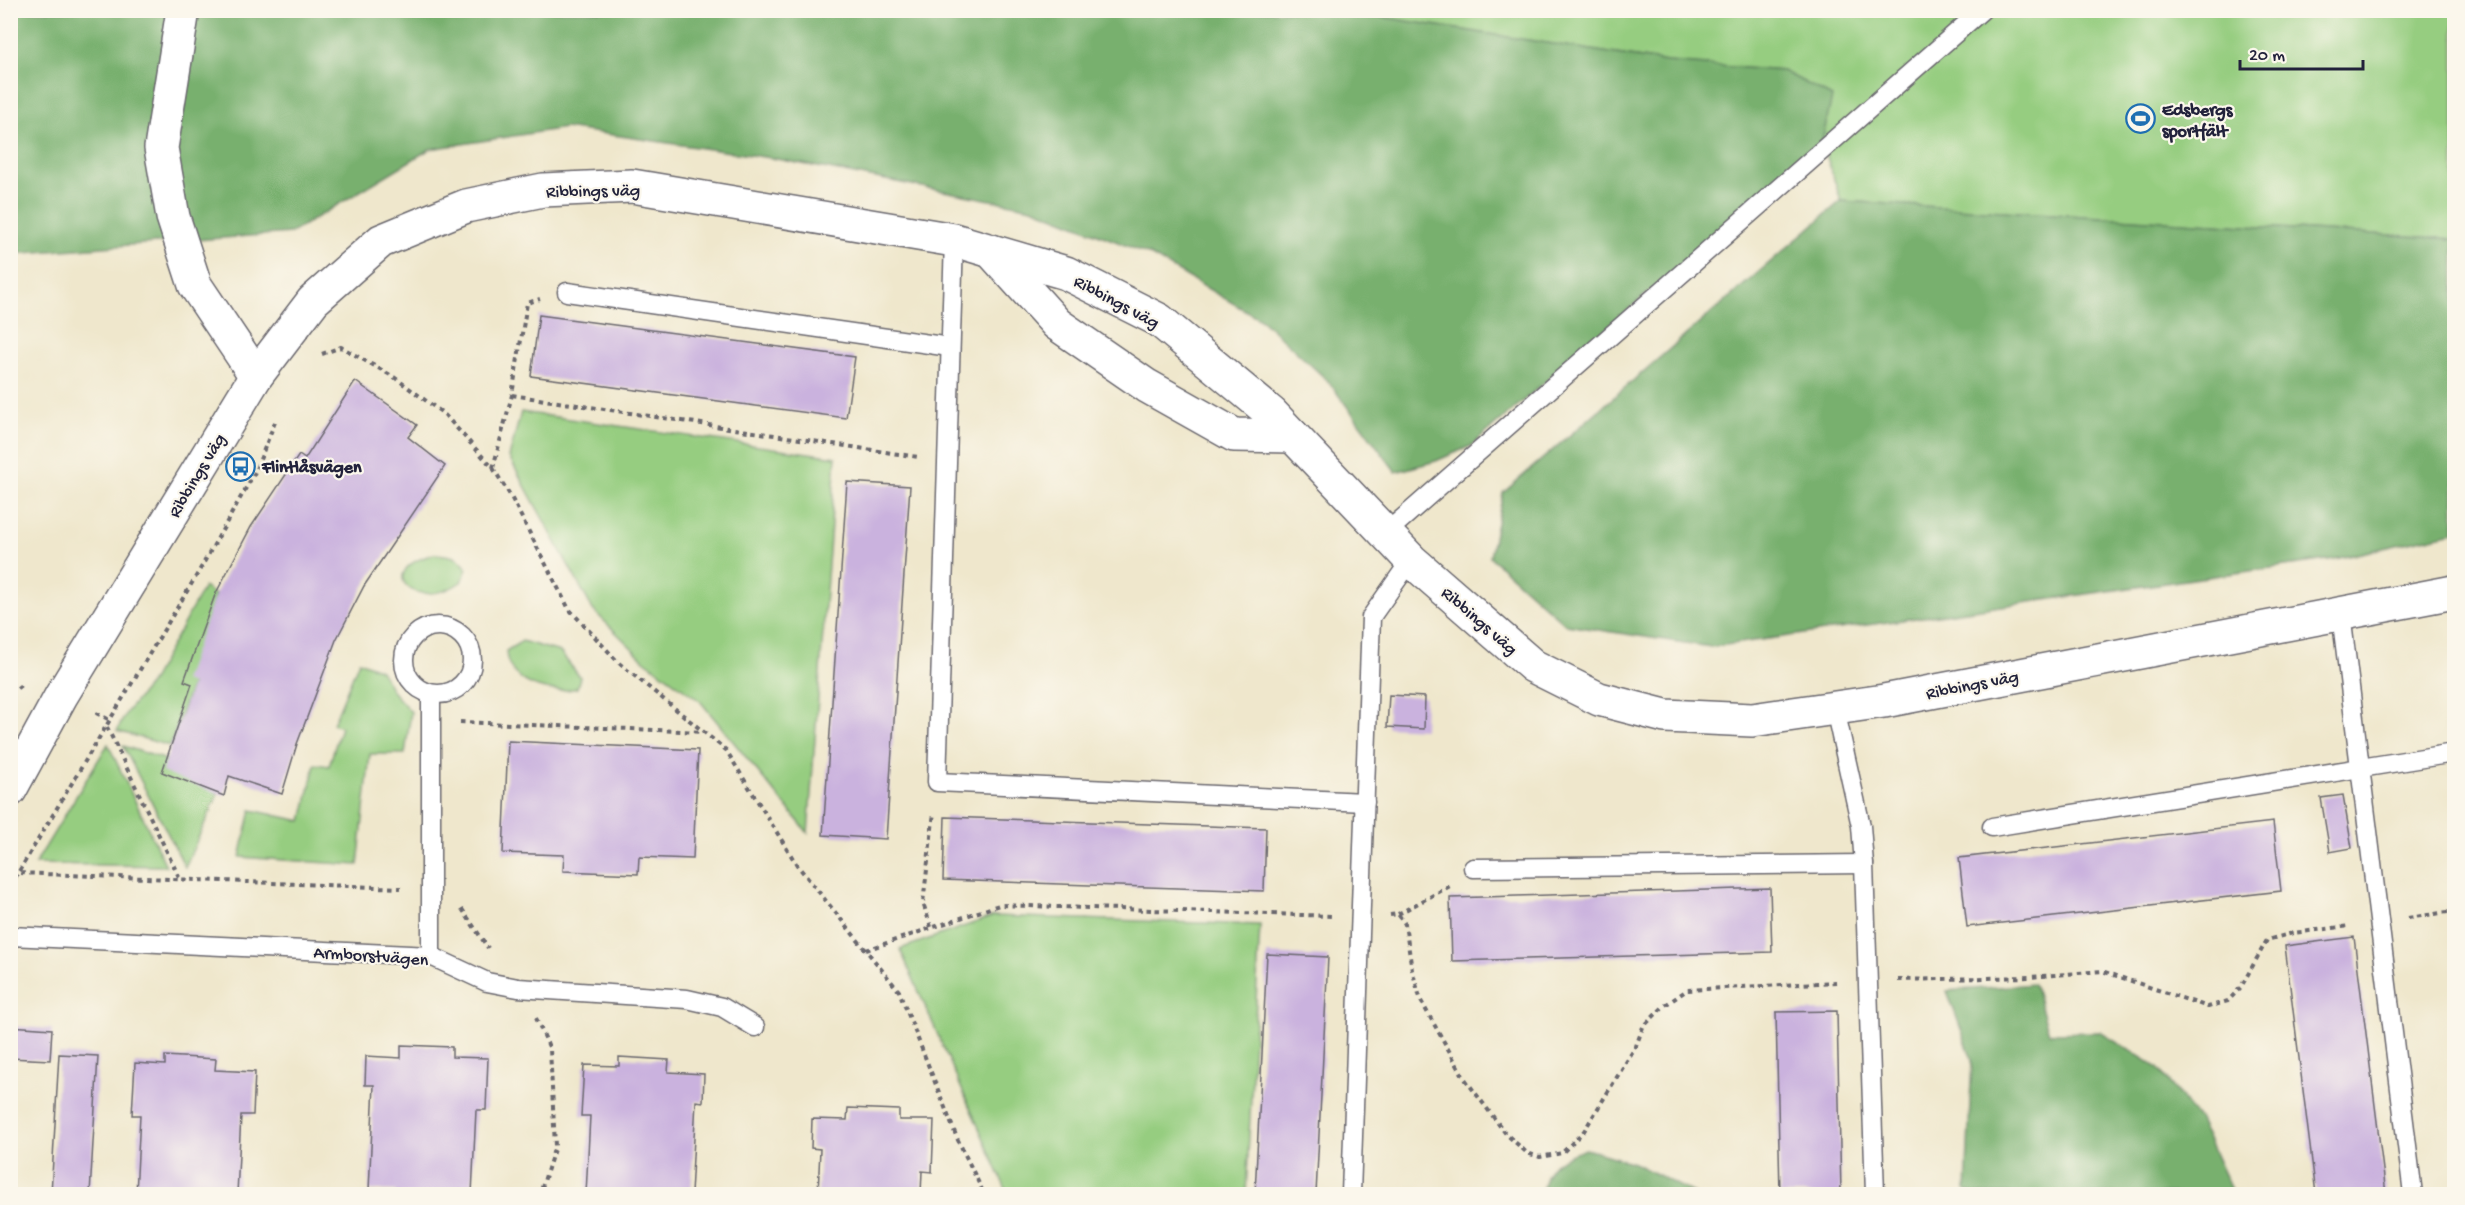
<svg xmlns="http://www.w3.org/2000/svg" width="2465" height="1205" font-family="'Gochi Hand',sans-serif">
	<rect width="100%" height="100%" fill="#fbf7ec"/>
	<filter id="ink" filterUnits="userSpaceOnUse"><feTurbulence type="fractalNoise" baseFrequency=".0167" numOctaves="2"/><feDisplacementMap in="SourceGraphic" scale="12" xChannelSelector="R" yChannelSelector="G"/><feConvolveMatrix kernelMatrix="1 2 1 2 8 2 1 2 1" color-interpolation-filters="sRGB"/></filter>
	<filter id="wash" filterUnits="userSpaceOnUse"><feTurbulence type="fractalNoise" baseFrequency=".008" numOctaves="4" result="noise"/><feDisplacementMap in="SourceGraphic" scale="24" xChannelSelector="R" yChannelSelector="G"/><feGaussianBlur stdDeviation="1.35" result="paint"/><feColorMatrix in="noise" values="0 0 0 0 0 0 0 0 0 0 0 0 0 0 0 0 0 1.4 0 .05"/><feComposite in="paint" operator="in"/></filter>
	<g filter="url(#wash)">
		<rect width="100%" height="100%" fill="#efe7cc"/>
		<g fill="#96cd80" stroke="#5c785e" stroke-width="1.5">
			<polygon points="1343,11 2454,11 2454,239 1841,201 1822,142 1783,71 1667,62"/>
			<polygon points="521,412 836,457 808,833 700,701 644,660 593,610 509,457"/>
			<path d="M435,554C449,555 460,556 467,569L461,582C415,614 371,570 435,554Z"/>
			<polygon points="204,587 215,595 192,684 170,746 117,731 126,713 150,684"/>
			<path d="M522,641L560,652L580,677L577,688C551,696 507,684 506,651Z"/>
			<polygon points="359,661 381,670 393,692 411,712 405,754 370,754 358,865 240,857 251,810 302,821 315,764 329,766 341,727 333,724"/>
			<polygon points="108,744 166,866 35,864"/>
			<polygon points="123,746 167,760 218,794 185,867"/>
			<polygon points="994,916 1260,925 1246,1194 1008,1194 900,949"/>
		</g>
		<g fill="#78b06e" stroke="#4d6954" stroke-width="1.5">
			<polygon points="11,11 1343,11 1667,62 1783,71 1832,97 1822,142 1471,446 1436,461 1396,472 1328,381 1262,320 1148,254 1032,208 771,158 565,128 430,149 291,233 11,254"/>
			<polygon points="1841,201 2454,239 2454,532 2335,559 1711,647 1566,625 1490,557 1503,493"/>
			<polygon points="2034,984 2049,1033 2100,1032 2157,1067 2199,1120 2233,1194 1973,1194 1966,1190 1972,1059 1947,991"/>
			<path d="M1586,1149L1634,1163L1695,1194H1542C1545,1163 1559,1159 1586,1149Z"/>
		</g>
		<g id="blocks">
			<g fill="#cab2de">
				<polygon points="539,315 855,357 846,418 531,376"/>
				<polygon points="355,381 417,425 408,437 445,466 364,586 336,640 297,744 282,794 229,776 224,796 162,772 192,684 184,681 215,595 251,527 299,455 305,459"/>
				<polygon points="847,482 910,486 886,839 823,835"/>
				<polygon points="1389,695 1425,697 1424,729 1387,727"/>
				<polygon points="508,741 698,750 693,859 639,857 638,874 563,871 564,855 503,853"/>
				<polygon points="2343,795 2352,848 2330,852 2321,798"/>
				<polygon points="945,817 1266,828 1264,891 943,880"/>
				<polygon points="2273,822 2281,891 1967,927 1959,858"/>
				<polygon points="1770,888 1772,952 1452,961 1450,898"/>
				<polygon points="2354,937 2386,1194 2316,1194 2285,946"/>
				<polygon points="1267,954 1328,957 1316,1194 1255,1194"/>
				<polygon points="1837,1011 1841,1194 1780,1194 1776,1012"/>
				<polygon points="10,1026 52,1029 50,1060 10,1058"/>
				<polygon points="401,1045 452,1047 452,1057 488,1058 486,1110 476,1110 472,1194 395,1194 396,1191 369,1190 374,1085 365,1085 366,1056 401,1058"/>
				<polygon points="59,1054 98,1056 90,1194 51,1194"/>
				<polygon points="165,1056 216,1059 215,1070 255,1072 253,1115 241,1115 237,1194 136,1194 140,1115 132,1115 135,1063 165,1065"/>
				<polygon points="619,1057 669,1060 668,1072 704,1074 703,1102 696,1101 691,1194 586,1194 590,1116 581,1116 584,1065 619,1066"/>
				<polygon points="848,1108 899,1110 899,1120 934,1120 932,1172 922,1171 921,1194 818,1194 820,1149 811,1148 812,1119 847,1120"/>
			</g>
		</g>
	</g>
	<g filter="url(#ink)">
		<use href="#blocks" fill-opacity="0" stroke="#6a676e" stroke-width="1.5"/>
		<g fill="none" stroke-linecap="round" stroke-linejoin="round">
			<defs>
				<g id="service">
					<polyline points="954,240 937,782 1365,802"/>
					<polyline points="567,292 950,347"/>
					<polyline points="1387,532 1982,10"/>
					<polyline points="2341,614 2413,1194"/>
					<circle cx="438" cy="660" r="34"/>
					<polyline points="431,694 431,956"/>
					<polyline points="1835,709 1861,826 1864,864 1875,1194"/>
					<polyline points="1992,827 2454,753"/>
					<polyline points="1473,868 1864,864"/>
					<polyline points="10,936 431,956 487,982 518,988 687,999 722,1007 755,1027"/>
					<polyline points="1351,1194 1371,617 1411,560"/>
				</g>
				<g id="minor">
					<polyline points="183,10 161,148 173,217 195,285 256,376"/>
					<polyline points="991,251 1057,324 1147,386 1234,435 1293,436"/>
					<polyline points="10,790 61,696 256,376 313,301 381,241 466,206 543,190 632,186 954,240 1066,273 1159,320 1271,413 1411,560 1533,666 1599,699 1665,716 1752,720 1884,701 2454,592"/>
				</g>
			</defs>
			<use href="#service" stroke="#6a676e" stroke-width="21"/>
			<use href="#minor" stroke="#6a676e" stroke-width="36"/>
			<g stroke="#6a676e" stroke-width="4" stroke-dasharray="4.5 4.5" stroke-linecap="butt">
				<polyline points="322,354 341,347 394,377 444,414 493,468 510,495 569,609 620,664 726,750 797,865 899,991 957,1138 984,1194"/>
				<polyline points="512,395 918,457"/>
				<polyline points="275,422 255,472 198,573 18,873 401,888"/>
				<polyline points="493,468 512,395 527,303 540,299"/>
				<polyline points="10,694 21,685"/>
				<polyline points="96,713 110,720"/>
				<polyline points="460,722 704,732"/>
				<polyline points="107,727 180,879"/>
				<polyline points="10,886 18,873"/>
				<polyline points="462,909 488,948"/>
				<polyline points="1398,914 1450,886"/>
				<polyline points="1390,915 1398,914 1405,924 1412,970 1421,1001 1465,1079 1506,1134 1527,1153 1540,1157 1562,1153 1584,1131 1636,1046 1643,1027 1664,1006 1687,990 1837,982"/>
				<polyline points="2408,918 2454,911"/>
				<polyline points="931,927 923,903 934,812"/>
				<polyline points="866,950 999,905 1332,916"/>
				<polyline points="1898,980 2030,977 2102,971 2208,1007 2228,1001 2241,987 2267,940 2293,933 2350,926"/>
				<polyline points="536,1018 550,1049 555,1146 540,1194"/>
			</g>
			<use href="#service" stroke="#fff" stroke-width="18"/>
			<use href="#minor" stroke="#fff" stroke-width="33"/>
		</g>
	</g>
	<defs>
		<symbol id="stadium-ring" viewBox="-11 -11 22 22"><circle r="9.5" fill="#fbf7ec" stroke="#1f6fb2" stroke-width="1.5"/><path d="M0-5a6.5 5 0 1 0 0 10a6.5 5 0 1 0 0-10ZM-3.5-1.8h7v3.6h-7Z" fill="#1f6fb2"/></symbol>
		<symbol id="bus-ring" viewBox="-11 -11 22 22"><circle r="9.5" fill="#fbf7ec" stroke="#1f6fb2" stroke-width="1.5"/><path d="M-5-6H5V4H4V6H2V4H-2V6H-4V4H-5ZM-3.5-4V0h7V-4ZM-3.5 1.2v1.5H-2V1.2ZM2 1.2v1.5H3.5V1.2Z" fill="#1f6fb2"/></symbol>
	</defs>
	<g fill-rule="evenodd">
		<use href="#stadium-ring" x="2124" y="102" width="33" height="33"/>
		<use href="#bus-ring" x="224" y="450" width="33" height="33"/>
	</g>
	<g text-anchor="middle" stroke-width="4.5" stroke-linejoin="round" paint-order="stroke">
		<g font-size="18" font-weight="bold" fill="#22223b" stroke="#fbf7ec" text-anchor="start">
			<text x="2162" y="115">Edsbergs<tspan x="2162" dy="21">sportfält</tspan></text>
			<text x="262" y="472">Flintlåsvägen</text>
		</g>
		<g font-size="18" fill="#22223b" stroke="#fbf7ec">
			<text transform="translate(593 190) rotate(-1)" y="6">Ribbings väg</text>
			<text transform="translate(1117 301) rotate(28)" y="6">Ribbings väg</text>
			<text transform="translate(196 475) rotate(-59)" y="6">Ribbings väg</text>
			<text transform="translate(1480 620) rotate(41)" y="6">Ribbings väg</text>
			<text transform="translate(1972 684) rotate(-11)" y="6">Ribbings väg</text>
			<text transform="translate(371 955) rotate(4)" y="6">Armborstvägen</text>
		</g>
	</g>
	<rect width="2465" height="1205" fill="none" stroke="#fbf7ec" stroke-width="36"/>
	<path d="M2240 60v9h123v-9" fill="none" stroke="#22223b" stroke-width="3"/>
	<text x="2249" y="60" font-size="18" fill="#22223b" stroke="#fbf7ec" stroke-width="4.5" paint-order="stroke">20 m</text>
</svg>
